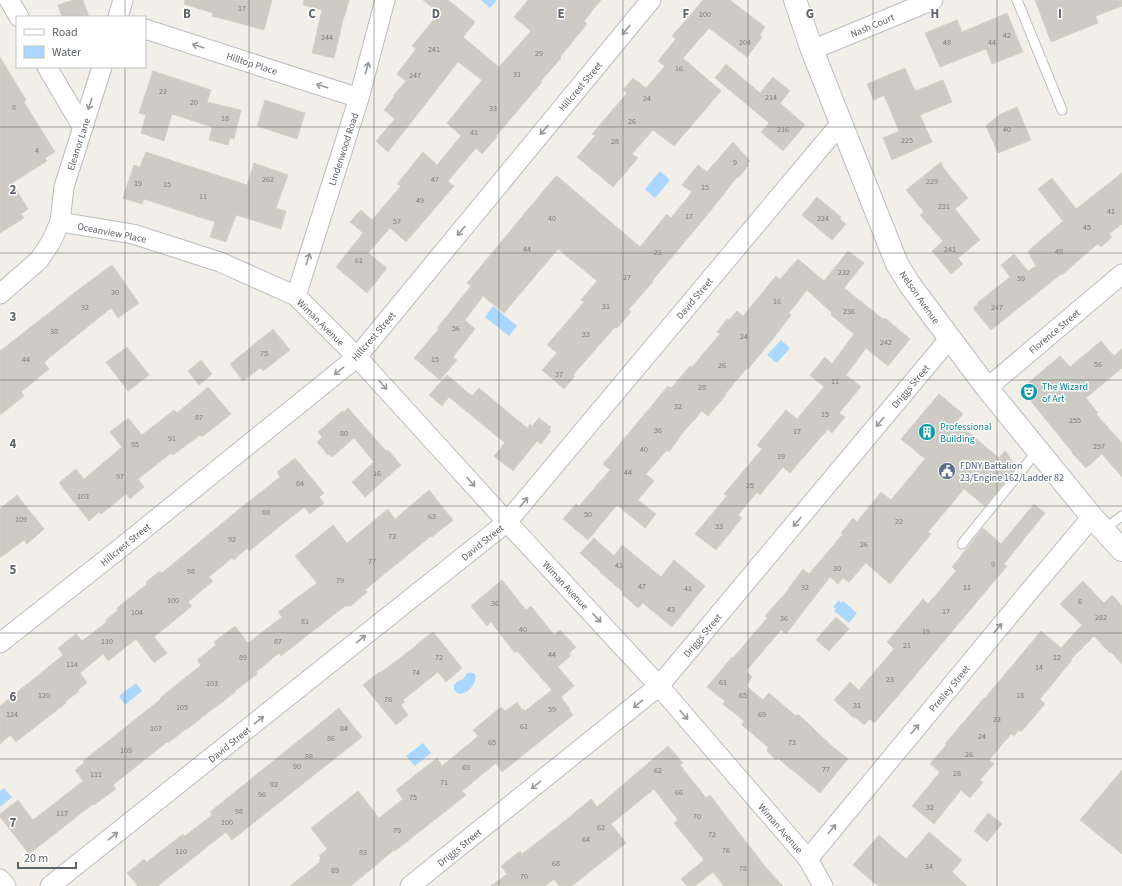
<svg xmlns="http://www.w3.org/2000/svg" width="1122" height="886" font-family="'Source Sans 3',sans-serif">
	<rect width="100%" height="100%" fill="#f1efe7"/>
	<g fill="#aad7ff">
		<polygon points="481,0 497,0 490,8"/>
		<polygon points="660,171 670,180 655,198 645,189"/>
		<polygon points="493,306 517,326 509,336 485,317"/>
		<polygon points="781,340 790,348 777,363 767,355"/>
		<polygon points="839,600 841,603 843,601 857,613 849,623 834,611 836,609 833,607"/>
		<path d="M467,673C480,670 476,683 470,689C468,691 464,693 461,694L457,693L454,690V685L457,682L463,679Z"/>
		<polygon points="136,683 142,691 125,705 119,696"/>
		<polygon points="423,743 431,753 415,766 406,756"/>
		<polygon points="4,788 12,797 0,807 0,791"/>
	</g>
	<g fill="#cdcbc3" stroke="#d7d2c5">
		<polygon points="73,0 83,0 89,17 62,17 58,5"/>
		<polygon points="185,0 272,0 264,30 212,16 213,13 184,4"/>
		<polygon points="304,0 349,0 345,16 344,16 334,58 312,53 322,10 303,5"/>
		<polygon points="423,0 448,0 475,22 463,37 499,67 531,31 514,17 528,0 601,0 584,21 587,24 560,57 561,58 541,81 542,82 496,136 497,137 482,154 476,148 448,181 454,186 406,242 390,228 368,253 387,268 367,293 336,267 363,233 350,222 361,210 372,220 401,186 397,184 423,152 437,165 461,136 447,123 482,80 458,62 388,152 376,141 395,119 384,110 394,97 393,96 406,81 397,74 416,49 412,46 439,13"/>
		<polygon points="703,0 730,0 765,27 760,35 762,37 747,57 709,28 683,58 721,91 674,146 653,130 632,154 638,158 613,187 577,157 595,136 592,134 627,93 623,90 633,78 646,88 665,66 658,61 676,39 672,36"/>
		<polygon points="1035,0 1122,0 1122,6 1096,16 1098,23 1051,42"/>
		<polygon points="1007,13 1023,52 992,64 986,49 940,67 925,33 957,20 962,32"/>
		<polygon points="0,57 26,100 24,102 55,152 45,158 47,161 12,183 28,209 21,214 24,218 0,233"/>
		<polygon points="726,64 760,93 773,77 790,91 780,103 805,125 783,151 761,132 769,123 715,78"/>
		<polygon points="905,68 915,91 943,80 952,102 920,115 932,142 892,160 883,138 899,131 884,95 874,100 867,84"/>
		<polygon points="153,71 211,90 207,102 241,110 234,139 230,138 228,145 209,140 212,127 172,114 164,141 141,133 146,115 139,113"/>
		<polygon points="265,100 305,113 297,139 257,126"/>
		<polygon points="1017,107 1031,140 998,153 986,126 999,115"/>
		<polygon points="733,142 750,161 747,164 749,165 738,178 737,177 708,214 652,281 653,282 628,310 631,312 617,328 615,327 573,375 575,376 564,389 542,370 557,353 547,345 584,302 581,300 597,281 558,249 504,313 483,296 465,320 475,329 453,357 457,360 440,380 414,358 439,329 437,328 471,286 467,283 555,177 556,177 557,176 640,247 667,214 671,218 692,192 682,185 698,165 707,172"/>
		<polygon points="146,152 247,185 254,163 288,175 276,208 286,211 281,229 236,215 226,242 210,237 215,222 144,199 142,204 123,198 134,165 140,167"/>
		<polygon points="941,162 944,169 968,198 955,209 980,240 958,258 963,264 951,274 932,251 943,241 920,215 924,212 906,190"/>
		<polygon points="1122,173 1122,224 1109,234 1112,237 1101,247 1098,244 1089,251 1062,275 1061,274 991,330 973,308 978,304 977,303 1010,277 1001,265 1014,254 1028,271 1036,266 1028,251 1063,221 1038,189 1052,178 1076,209"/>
		<polygon points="817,197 841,217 840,219 846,224 832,240 802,215"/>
		<polygon points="848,251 864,263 844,288 883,319 885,318 910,339 888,366 866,348 846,375 861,387 839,413 845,417 832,433 828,429 790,473 783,467 760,495 757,492 738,515 742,518 716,550 695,534 727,496 724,494 762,449 757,445 786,410 797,419 824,387 810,375 825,357 832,364 854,334 831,315 832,313 807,290 789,313 791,315 772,340 748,369 747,368 725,394 726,395 708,416 702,411 679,437 680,437 669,452 667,450 646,474 654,481 638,500 656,514 645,528 617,505 588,540 563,519 576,504 579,506 610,470 603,464 668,386 671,388 690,366 692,367 720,334 717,332 727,319 729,320 737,311 743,316 776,276 780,279 798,259 824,281"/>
		<polygon points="112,265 139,303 118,318 111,308 44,362 49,369 21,392 24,396 0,415 0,351 82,287"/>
		<polygon points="273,329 290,350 263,371 260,368 243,381 230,364"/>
		<polygon points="1101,341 1114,356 1122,349 1122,368 1086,398 1098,413 1096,414 1122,443 1122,477 1102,454 1086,468 1072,453 1073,453 1021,389 1060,356 1070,367"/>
		<polygon points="127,347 149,375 128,391 106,362"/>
		<polygon points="201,360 212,374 199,385 188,371"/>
		<polygon points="447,375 472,396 479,388 527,428 530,424 532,426 539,418 551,427 549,430 551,431 541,444 537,441 513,471 494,456 505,443 449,397 442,406 429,395"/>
		<polygon points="208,387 231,414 202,437 200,435 173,455 171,453 138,479 144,487 130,499 126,494 101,514 99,512 89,521 59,483 76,469 84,479 122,447 110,432 128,418 142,435 174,410 177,413"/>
		<polygon points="939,394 963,414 956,422 999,458 1005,451 1017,467 985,506 964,489 928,532 931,534 890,584 866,563 849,582 843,578 838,584 830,577 786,634 781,630 746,671 752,677 746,686 763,700 769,693 796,716 798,714 832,746 848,759 820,793 790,768 789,768 778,758 776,760 767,751 768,747 742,725 744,721 723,704 725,701 707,687 732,657 733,658 767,618 765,616 788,590 788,589 803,569 809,574 843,534 841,533 853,518 857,522 881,492 891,500 925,459 901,439"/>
		<polygon points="348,408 386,451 388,450 401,465 365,497 352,482 374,462 354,438 332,457 329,454 328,455 317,442 322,437 318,432 342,411 344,412"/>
		<polygon points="295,458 324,493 319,497 324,503 310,514 304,507 249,551 247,548 234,560 232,558 209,577 213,581 188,602 192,606 154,637 167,653 154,663 136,639 108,661 103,654 80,673 87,683 79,689 78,692 65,702 66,703 16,742 10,735 0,744 0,706 63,655 58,648 76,634 82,641 107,622 106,620 118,610 117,608 147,584 146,582 160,571 162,573 238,510 280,477 277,472"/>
		<polygon points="429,490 453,520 432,537 431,536 393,567 365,590 367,592 351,606 345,606 281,656 279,653 256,672 257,674 235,691 235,692 215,708 215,707 186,730 186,729 168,743 167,742 113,785 116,789 94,805 93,804 29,854 0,817 0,814 18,800 33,820 83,781 75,770 84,763 83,761 161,699 160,698 201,665 197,660 216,645 214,642 235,626 248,643 282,617 278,612 317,583 295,556 333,525 347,543 388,509 395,519"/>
		<polygon points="17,495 44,529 27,544 24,540 0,558 0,509"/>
		<polygon points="1034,504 1045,513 1004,564 1007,566 897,697 874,723 870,719 864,725 855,717 854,718 834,700 850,682 859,690 894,649 887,642 923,599 928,604 956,571 952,567 983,528 1001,544"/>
		<polygon points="594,538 614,556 622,545 661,577 674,560 705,586 672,627 643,603 638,608 622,594 623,592 600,572 601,572 580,553"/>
		<polygon points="502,580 526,610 531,606 554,635 560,630 576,647 570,652 570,656 558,667 574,686 561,697 570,709 569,710 573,715 502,772 496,763 462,791 466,795 395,851 394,850 351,886 290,886 320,862 319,860 321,858 319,856 327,849 311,828 358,791 379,818 403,799 396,790 437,758 442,766 476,738 478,736 473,730 501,707 505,711 517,702 522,710 523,709 525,711 552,690 517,651 515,653 491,622 487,626 471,606"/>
		<polygon points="1083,581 1104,603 1112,595 1122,606 1122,664 1111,652 1110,653 1094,636 1071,659 1072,660 1040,699 1045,704 1021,732 1019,730 1014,736 1011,734 989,760 994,764 980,780 983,782 970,798 961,790 934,824 912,806 940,772 930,764 946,745 945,744 984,698 985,698 1041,631 1061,648 1082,625 1060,604"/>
		<polygon points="836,617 849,629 829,651 816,640"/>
		<polygon points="433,632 462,668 446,682 438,672 403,700 405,702 401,705 408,715 396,725 363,685 379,672 380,673 416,646 416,645"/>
		<polygon points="339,708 362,737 232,840 226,832 158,886 138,886 127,873 144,859 147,862 183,834 185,836 212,815 210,812"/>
		<polygon points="668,746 683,763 680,765 706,798 710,795 767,869 783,886 724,886 713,872 695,886 687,886 681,879 704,860 674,823 678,820 654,789 611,824 626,843 572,886 559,886 554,879 545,886 491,886 507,874 501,866 520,851 522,854 561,824 591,799 597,807"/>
		<polygon points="1122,770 1122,854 1080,820"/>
		<polygon points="988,813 1002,824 987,842 974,831"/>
		<polygon points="929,832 962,860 952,872 967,886 878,886 853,865 879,835 906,859"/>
	</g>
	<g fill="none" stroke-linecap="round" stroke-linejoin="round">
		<defs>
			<g id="lane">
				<polyline points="1017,0 1062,110"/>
				<polyline points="1103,530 1122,516"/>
				<polyline points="962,544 1038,450"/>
			</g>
			<g id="street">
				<polyline points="9,0 19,17"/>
				<polyline points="118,17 123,0"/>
				<polyline points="145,29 359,98"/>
				<polyline points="812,50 933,0"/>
				<polyline points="47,67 83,128"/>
				<polyline points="60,222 64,187 102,67"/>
				<polyline points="0,294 39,260 51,242 60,222 133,234 220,262 296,296 357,357 507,522 659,686 808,859 823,886"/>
				<polyline points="296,296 359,98 385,0"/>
				<polyline points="987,388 1122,274"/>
				<polyline points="0,643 118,550 357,357 651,0"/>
				<polyline points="808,859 1027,594 1092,517"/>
				<polyline points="0,879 6,886"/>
				<polyline points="50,886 507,522 841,123"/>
				<polyline points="410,886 659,686 950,338"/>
			</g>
			<polyline id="secondary" points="795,0 812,50 897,264 910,285 987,388 1092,517 1122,550"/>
		</defs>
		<use href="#lane" stroke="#babdc1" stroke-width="11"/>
		<use href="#street" stroke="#babdc1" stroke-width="21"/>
		<use href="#secondary" stroke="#babdc3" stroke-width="24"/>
		<use href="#lane" stroke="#fff" stroke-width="9"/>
		<use href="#street" stroke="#fff" stroke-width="19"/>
		<use href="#secondary" stroke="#fff" stroke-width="22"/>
	</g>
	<defs><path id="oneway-shaft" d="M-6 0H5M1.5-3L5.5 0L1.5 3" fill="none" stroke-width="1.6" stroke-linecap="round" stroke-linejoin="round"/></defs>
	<g stroke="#969a9d">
		<use href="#oneway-shaft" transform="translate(626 30) rotate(130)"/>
		<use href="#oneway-shaft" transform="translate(198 46) rotate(-162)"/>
		<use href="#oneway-shaft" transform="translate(367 68) rotate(-75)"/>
		<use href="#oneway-shaft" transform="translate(322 86) rotate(-162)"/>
		<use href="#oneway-shaft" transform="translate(90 104) rotate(108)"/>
		<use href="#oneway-shaft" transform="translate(544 130) rotate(130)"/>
		<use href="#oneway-shaft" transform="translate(461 231) rotate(130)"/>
		<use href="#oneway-shaft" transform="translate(308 259) rotate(-72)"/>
		<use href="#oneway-shaft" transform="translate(339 371) rotate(141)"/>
		<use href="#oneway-shaft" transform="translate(383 385) rotate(48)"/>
		<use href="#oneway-shaft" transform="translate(880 422) rotate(130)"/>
		<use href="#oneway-shaft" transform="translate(471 482) rotate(48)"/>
		<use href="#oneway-shaft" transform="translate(524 502) rotate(-50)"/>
		<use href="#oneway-shaft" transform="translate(797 522) rotate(130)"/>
		<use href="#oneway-shaft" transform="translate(597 618) rotate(47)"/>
		<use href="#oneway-shaft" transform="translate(998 628) rotate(-50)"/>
		<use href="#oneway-shaft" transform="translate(361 639) rotate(-39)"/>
		<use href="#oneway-shaft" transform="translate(638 704) rotate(141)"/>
		<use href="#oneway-shaft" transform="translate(684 715) rotate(49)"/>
		<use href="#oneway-shaft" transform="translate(259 720) rotate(-39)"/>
		<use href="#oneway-shaft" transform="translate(915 729) rotate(-50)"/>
		<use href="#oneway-shaft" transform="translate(536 785) rotate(141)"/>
		<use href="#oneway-shaft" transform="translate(832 829) rotate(-50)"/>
		<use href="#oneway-shaft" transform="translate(113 836) rotate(-39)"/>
	</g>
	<path fill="none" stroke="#5e6368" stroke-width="1" stroke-opacity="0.55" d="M125,0V17M249,0V886M374,0V886M499,0V886M623,0V886M748,0V886M873,0V886M997,0V886M125,67V886M0,127H1122M0,253H1122M0,380H1122M0,506H1122M0,633H1122M0,759H1122"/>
	<defs>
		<symbol id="theatre-disc" viewBox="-11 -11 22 22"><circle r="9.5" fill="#0f9aa8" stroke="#fff"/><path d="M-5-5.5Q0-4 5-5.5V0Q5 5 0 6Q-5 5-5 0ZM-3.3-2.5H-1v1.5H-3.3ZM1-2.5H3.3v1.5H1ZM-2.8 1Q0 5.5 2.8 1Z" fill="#fff"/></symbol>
		<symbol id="building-disc" viewBox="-11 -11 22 22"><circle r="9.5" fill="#0f9aa8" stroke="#fff"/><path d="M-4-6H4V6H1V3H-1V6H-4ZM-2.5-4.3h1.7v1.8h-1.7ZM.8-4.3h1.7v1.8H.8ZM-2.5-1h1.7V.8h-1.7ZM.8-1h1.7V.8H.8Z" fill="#fff"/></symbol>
		<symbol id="civic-disc" viewBox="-11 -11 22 22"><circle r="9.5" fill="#5c6f8a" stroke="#fff"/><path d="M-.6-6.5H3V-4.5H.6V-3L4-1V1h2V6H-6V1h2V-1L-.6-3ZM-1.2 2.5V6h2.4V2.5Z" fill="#fff"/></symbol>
	</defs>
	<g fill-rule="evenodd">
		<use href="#theatre-disc" x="1019" y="382" width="20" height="20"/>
		<use href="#building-disc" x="917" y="422" width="20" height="20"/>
		<use href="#civic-disc" x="937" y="461" width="20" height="20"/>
	</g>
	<g text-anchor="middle" stroke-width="3" stroke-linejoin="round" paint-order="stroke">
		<g font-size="8" fill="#7a7d7f">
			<text x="242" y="11">17</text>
			<text x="705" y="17">200</text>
			<text x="1007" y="38">42</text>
			<text x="327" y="40">244</text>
			<text x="745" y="45">204</text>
			<text x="947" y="45">48</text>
			<text x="992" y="45">44</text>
			<text x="434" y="52">241</text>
			<text x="539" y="56">29</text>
			<text x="679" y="71">16</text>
			<text x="517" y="77">31</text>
			<text x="415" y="78">247</text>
			<text x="163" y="94">22</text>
			<text x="771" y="100">214</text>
			<text x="647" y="101">24</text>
			<text x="194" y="105">20</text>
			<text x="14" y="110">8</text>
			<text x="493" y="111">33</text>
			<text x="225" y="121">18</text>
			<text x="632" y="124">26</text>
			<text x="783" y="132">216</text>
			<text x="1007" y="132">40</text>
			<text x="474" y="135">41</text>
			<text x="907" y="143">225</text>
			<text x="615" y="144">28</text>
			<text x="37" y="153">4</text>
			<text x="735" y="165">9</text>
			<text x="268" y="182">262</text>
			<text x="435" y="182">47</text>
			<text x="932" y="184">229</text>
			<text x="138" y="186">19</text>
			<text x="167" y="187">15</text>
			<text x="705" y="190">15</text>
			<text x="203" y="199">11</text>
			<text x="420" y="203">49</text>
			<text x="944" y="209">231</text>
			<text x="1111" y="214">41</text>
			<text x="689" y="219">17</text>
			<text x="552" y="221">40</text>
			<text x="823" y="221">224</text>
			<text x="397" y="224">57</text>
			<text x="1087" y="230">45</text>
			<text x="527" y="252">44</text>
			<text x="950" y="252">241</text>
			<text x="1059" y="254">49</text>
			<text x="658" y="255">21</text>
			<text x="359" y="263">61</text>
			<text x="844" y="275">232</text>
			<text x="627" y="280">27</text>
			<text x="1021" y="281">59</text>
			<text x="115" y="295">30</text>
			<text x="777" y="304">16</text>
			<text x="606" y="309">31</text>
			<text x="85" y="310">32</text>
			<text x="997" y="310">247</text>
			<text x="849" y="314">236</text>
			<text x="456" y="331">56</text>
			<text x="54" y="334">38</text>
			<text x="586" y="337">33</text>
			<text x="744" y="339">24</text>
			<text x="886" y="345">242</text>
			<text x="264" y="356">75</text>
			<text x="26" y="362">44</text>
			<text x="435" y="362">15</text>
			<text x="1098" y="367">56</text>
			<text x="722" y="368">26</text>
			<text x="559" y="377">37</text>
			<text x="835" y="384">11</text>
			<text x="702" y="390">28</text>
			<text x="678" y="409">32</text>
			<text x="825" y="417">15</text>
			<text x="199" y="420">87</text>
			<text x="1075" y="423">255</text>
			<text x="658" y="433">36</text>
			<text x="797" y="434">17</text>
			<text x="344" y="436">80</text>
			<text x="172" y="441">91</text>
			<text x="135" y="447">95</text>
			<text x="1099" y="449">257</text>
			<text x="644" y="452">40</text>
			<text x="781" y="459">19</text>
			<text x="628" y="475">44</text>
			<text x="377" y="476">16</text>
			<text x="120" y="479">97</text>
			<text x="300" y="486">84</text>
			<text x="750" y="488">25</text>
			<text x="83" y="499">103</text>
			<text x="266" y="515">88</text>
			<text x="588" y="517">50</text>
			<text x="432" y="519">63</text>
			<text x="21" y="522">109</text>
			<text x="899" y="524">22</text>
			<text x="719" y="529">33</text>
			<text x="392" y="539">73</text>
			<text x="232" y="542">92</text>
			<text x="864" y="547">26</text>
			<text x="372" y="564">77</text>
			<text x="993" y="567">9</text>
			<text x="619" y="568">43</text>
			<text x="837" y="571">30</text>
			<text x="191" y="574">98</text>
			<text x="340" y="583">79</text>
			<text x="642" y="589">47</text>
			<text x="805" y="590">32</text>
			<text x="967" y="590">11</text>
			<text x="688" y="591">41</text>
			<text x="173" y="603">100</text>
			<text x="1080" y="604">6</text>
			<text x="495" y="606">36</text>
			<text x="671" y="612">43</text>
			<text x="946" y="614">17</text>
			<text x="137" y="615">104</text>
			<text x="1101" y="620">282</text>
			<text x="784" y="621">36</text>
			<text x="305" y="624">81</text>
			<text x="523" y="632">40</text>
			<text x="926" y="634">19</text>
			<text x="107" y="644">110</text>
			<text x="278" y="644">87</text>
			<text x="907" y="648">21</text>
			<text x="552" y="657">44</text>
			<text x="243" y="660">89</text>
			<text x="439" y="660">72</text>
			<text x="1057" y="660">12</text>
			<text x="72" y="667">114</text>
			<text x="1039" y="670">14</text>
			<text x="416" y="675">74</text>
			<text x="890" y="682">23</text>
			<text x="723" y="685">61</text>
			<text x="212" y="686">103</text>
			<text x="44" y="698">120</text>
			<text x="743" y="698">65</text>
			<text x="1020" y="698">18</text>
			<text x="388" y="702">78</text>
			<text x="857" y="708">31</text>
			<text x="182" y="710">105</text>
			<text x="552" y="712">59</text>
			<text x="12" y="717">124</text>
			<text x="762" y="717">69</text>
			<text x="997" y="722">22</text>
			<text x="524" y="729">61</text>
			<text x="156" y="731">107</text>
			<text x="344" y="731">84</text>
			<text x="982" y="739">24</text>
			<text x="331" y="741">86</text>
			<text x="492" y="745">65</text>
			<text x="792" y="745">73</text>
			<text x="126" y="753">109</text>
			<text x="969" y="757">26</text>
			<text x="309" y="759">88</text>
			<text x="297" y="769">90</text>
			<text x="466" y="770">69</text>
			<text x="826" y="772">77</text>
			<text x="658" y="773">62</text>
			<text x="957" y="776">28</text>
			<text x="96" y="777">111</text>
			<text x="444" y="785">71</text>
			<text x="274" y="787">92</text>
			<text x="679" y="795">66</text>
			<text x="262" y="797">96</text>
			<text x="413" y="800">75</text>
			<text x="930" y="810">32</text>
			<text x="239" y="814">98</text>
			<text x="62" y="816">117</text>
			<text x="697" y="819">70</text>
			<text x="227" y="825">100</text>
			<text x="601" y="830">62</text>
			<text x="397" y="833">79</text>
			<text x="712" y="837">72</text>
			<text x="586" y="842">64</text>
			<text x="726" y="853">76</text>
			<text x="181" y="854">110</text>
			<text x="363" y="855">83</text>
			<text x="556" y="866">68</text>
			<text x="929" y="869">34</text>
			<text x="743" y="871">78</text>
			<text x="335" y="873">89</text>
			<text x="524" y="879">70</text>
		</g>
		<g font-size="10" fill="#5e6368" stroke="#fff">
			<text transform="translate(872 25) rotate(-23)" y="4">Nash Court</text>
			<text transform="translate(252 63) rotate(18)" y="4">Hilltop Place</text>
			<text transform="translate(580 86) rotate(-50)" y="4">Hillcrest Street</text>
			<text transform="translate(78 144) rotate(-72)" y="4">Eleanor Lane</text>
			<text transform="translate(343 149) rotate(-72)" y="4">Lindenwood Road</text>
			<text transform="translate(112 232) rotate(11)" y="4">Oceanview Place</text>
			<text transform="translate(920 297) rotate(55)" y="4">Nelson Avenue</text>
			<text transform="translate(694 298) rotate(-50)" y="4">David Street</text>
			<text transform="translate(321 322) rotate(45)" y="4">Wiman Avenue</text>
			<text transform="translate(1054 331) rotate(-40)" y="4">Florence Street</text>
			<text transform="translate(373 336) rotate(-49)" y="4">Hillcrest Street</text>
			<text transform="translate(910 386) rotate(-50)" y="4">Driggs Street</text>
			<text transform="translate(482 542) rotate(-39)" y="4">David Street</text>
			<text transform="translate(125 544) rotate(-39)" y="4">Hillcrest Street</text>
			<text transform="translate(566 585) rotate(47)" y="4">Wiman Avenue</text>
			<text transform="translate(702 635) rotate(-50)" y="4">Driggs Street</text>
			<text transform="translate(949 688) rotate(-50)" y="4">Presley Street</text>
			<text transform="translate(229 744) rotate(-39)" y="4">David Street</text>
			<text transform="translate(781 828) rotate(49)" y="4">Wiman Avenue</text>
			<text transform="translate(459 847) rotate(-39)" y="4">Driggs Street</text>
		</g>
		<g font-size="10" fill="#0d838f" stroke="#fff" text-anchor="start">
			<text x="1042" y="390">The Wizard<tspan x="1042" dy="12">of Art</tspan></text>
			<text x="940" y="430">Professional<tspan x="940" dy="12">Building</tspan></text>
		</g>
		<g font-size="10" fill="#4e5e75" stroke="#fff" text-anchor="start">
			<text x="960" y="469">FDNY Battalion<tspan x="960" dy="12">23/Engine 162/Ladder 82</tspan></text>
		</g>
	</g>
	<g font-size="13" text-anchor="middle" font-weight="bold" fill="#5e6368" stroke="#fff" stroke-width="3" stroke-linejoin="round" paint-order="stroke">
		<text x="187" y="18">B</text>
		<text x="312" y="18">C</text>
		<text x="436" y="18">D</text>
		<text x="561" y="18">E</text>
		<text x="686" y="18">F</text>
		<text x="810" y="18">G</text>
		<text x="935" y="18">H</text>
		<text x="1060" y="18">I</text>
		<text x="13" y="194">2</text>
		<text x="13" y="321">3</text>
		<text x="13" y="448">4</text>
		<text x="13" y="574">5</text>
		<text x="13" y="701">6</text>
		<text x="13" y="827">7</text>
	</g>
	<rect x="16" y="16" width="130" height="52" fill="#ffffff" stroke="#bfc1c3"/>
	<rect x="24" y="29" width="20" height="6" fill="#ffffff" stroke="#bfc1c3"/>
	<text x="52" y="36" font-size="12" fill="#5e6368">Road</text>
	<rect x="24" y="46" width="20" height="12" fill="#aad7ff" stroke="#bfc1c3"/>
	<text x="52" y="56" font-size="12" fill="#5e6368">Water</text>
	<path d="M18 862v6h58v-6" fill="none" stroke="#5e6368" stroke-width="2"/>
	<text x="24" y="862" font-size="12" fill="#5e6368" stroke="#ffffff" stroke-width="3" paint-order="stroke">20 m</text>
</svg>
